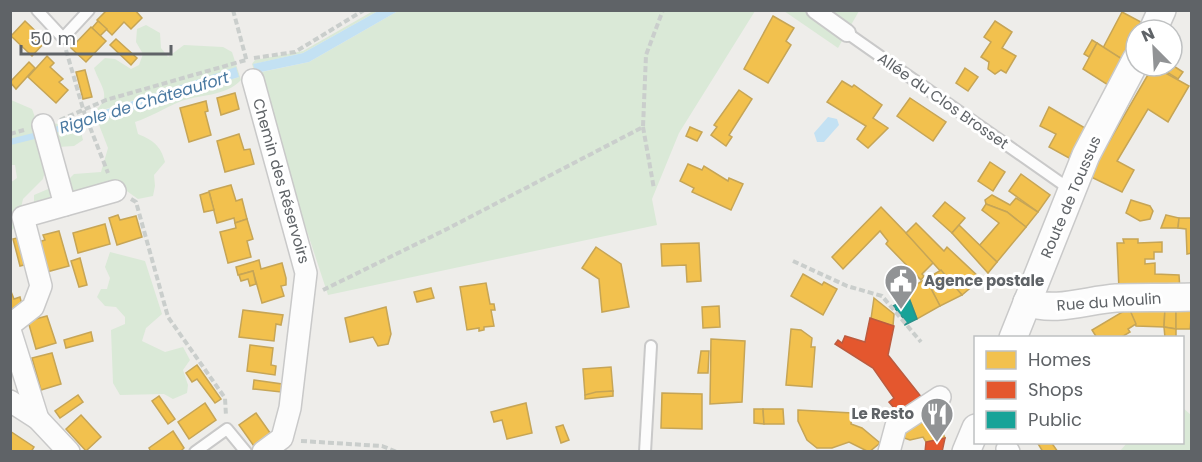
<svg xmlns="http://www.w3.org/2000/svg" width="1202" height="462" font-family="Poppins,sans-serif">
	<rect width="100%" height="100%" fill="#eeedea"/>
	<g fill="#dae9d7" fill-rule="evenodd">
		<polygon points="373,11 378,11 303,53 254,64 257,73 309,62 398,11 755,11 679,133 652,199 657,225 328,295 252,64 255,60 303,51"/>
		<polygon points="784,11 859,11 838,48"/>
		<path d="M146,25L160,33L161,48L168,57L184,45L223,47L232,52L241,80C225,97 199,94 179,102C164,108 151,117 135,122L138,134C153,140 161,146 165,162L154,175L155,186L153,196L138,199L124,189L34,203V195L67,181L74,174L101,172L108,148L94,112C113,96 101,88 94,68L105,58L115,59L131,69L139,65L143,54L136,42L137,29ZM239,77L112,117L98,121L96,112L196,81Z"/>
		<polygon points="11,100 32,109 36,120 80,128 83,140 74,146 58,147 48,159 43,179 23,199 18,221 11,232 10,183 17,178 15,165 11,165"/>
		<polygon points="110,252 145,261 162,314 146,328 142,341 165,352 183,347 190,360 183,370 188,385 187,393 173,399 164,394 120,395 113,383 111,330 125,324 125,317 116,307 105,306 97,297 101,289 107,289 110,278 105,267"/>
		<polygon points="1183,408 1191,415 1191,451 1120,451 1127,443 1182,442"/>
	</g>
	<g fill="#c3e1f3">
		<polygon points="378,11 398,11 309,62 256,73 253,64 303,53"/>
		<polygon points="236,67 239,77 98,121 96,113"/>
		<polygon points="828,117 837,119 839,125 824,142 817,142 814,133"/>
	</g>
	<g fill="#f2c14e" stroke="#c6a556" stroke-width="1.5">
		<polygon points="107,10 135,10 142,18 131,29 124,22 112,35 97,20"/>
		<polygon points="1122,12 1141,22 1122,59 1103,48"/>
		<polygon points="773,16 794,28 786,41 791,45 768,83 744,69"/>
		<polygon points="25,21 46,41 32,56 11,36"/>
		<polygon points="98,21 107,29 100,36 92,28"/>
		<polygon points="995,21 1012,32 1002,48 1016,56 1006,73 1001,70 995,74 988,69 989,62 981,57 991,42 984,37"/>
		<polygon points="91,27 106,41 86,62 71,48"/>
		<polygon points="116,39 137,58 131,65 110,45"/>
		<polygon points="1092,40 1097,43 1089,57 1084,54"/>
		<polygon points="1097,43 1122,59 1108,85 1083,69"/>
		<polygon points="47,56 54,63 50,67 63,79 59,82 68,90 56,103 28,77"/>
		<polygon points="29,62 35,68 16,89 10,82"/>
		<polygon points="1172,65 1183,72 1178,79 1157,66"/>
		<polygon points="1153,66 1189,86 1168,122 1148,109 1117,161 1134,170 1122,192 1089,176"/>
		<polygon points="965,68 978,77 968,91 956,83"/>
		<polygon points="85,70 92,97 83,99 76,72"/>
		<polygon points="842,81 852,87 854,85 882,105 873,118 888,128 868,148 857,139 866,126 827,102"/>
		<polygon points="739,90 752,99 729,135 732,137 726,146 711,135 717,127 714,125"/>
		<polygon points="235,93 239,109 221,115 217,98"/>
		<polygon points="910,98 946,122 933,141 897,116"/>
		<polygon points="206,101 208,111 205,112 211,135 189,142 180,108"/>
		<polygon points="1049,107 1085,128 1069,158 1049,147 1056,134 1040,126"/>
		<polygon points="690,127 702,132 697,141 686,136"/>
		<polygon points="239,134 244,150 250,149 254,164 225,172 217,141"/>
		<polygon points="990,162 1005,172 993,191 978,181"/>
		<polygon points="688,164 702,170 704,166 728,181 729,178 743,184 731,210 692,192 694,188 680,181"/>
		<polygon points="1021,174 1050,195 1038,212 1009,191"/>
		<polygon points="231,185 236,201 242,199 247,219 235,223 234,218 217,223 209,191"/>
		<polygon points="209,192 214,210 204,212 200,195"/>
		<polygon points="992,195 1010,205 1016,198 1038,212 1026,227 1007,212 986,204 985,200"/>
		<polygon points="1131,200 1150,206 1153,211 1150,219 1140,221 1126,213"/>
		<polygon points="945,202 965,218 952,233 933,216"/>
		<polygon points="986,204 1007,212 1026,227 997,262 979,246 999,223 982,210"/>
		<polygon points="881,207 934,262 922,274 924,276 921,280 886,244 888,241 880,231 843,269 832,257"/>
		<polygon points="118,215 120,220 136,216 142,237 117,245 109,218"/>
		<polygon points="1166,215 1179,218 1178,228 1161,228"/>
		<polygon points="1179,218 1192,218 1192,253 1187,254 1186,229 1178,228"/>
		<polygon points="247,219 253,239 247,241 251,257 228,263 220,232 236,228 235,223"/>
		<polygon points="916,223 944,251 947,247 981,279 962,295 906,233"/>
		<polygon points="105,224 110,244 78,253 73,233"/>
		<polygon points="959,225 997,262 988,273 952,233"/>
		<polygon points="59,231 69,266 43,273 35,243 45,240 43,235"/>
		<polygon points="21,237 28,264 20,266 13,239"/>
		<polygon points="1123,239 1138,239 1138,243 1162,242 1162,252 1154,252 1154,259 1145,259 1145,264 1155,263 1155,274 1179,275 1180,290 1119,290 1117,243 1124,243"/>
		<polygon points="699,243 701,281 687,282 686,265 662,266 661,244"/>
		<polygon points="596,247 621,264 629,307 602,312 599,279 582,268"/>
		<polygon points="80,258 87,285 79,287 71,261"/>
		<polygon points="259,260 261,269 282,263 286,278 286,285 281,286 284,296 262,303 253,271 238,275 236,267"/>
		<polygon points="941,270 962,295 940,306 926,279"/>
		<polygon points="253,271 256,284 250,286 248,279 241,281 239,275"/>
		<polygon points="803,274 822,285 824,282 837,289 823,315 791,296"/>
		<polygon points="926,279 940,306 917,319 906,290"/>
		<polygon points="486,283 490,304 494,304 495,310 491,310 494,326 484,327 484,330 479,331 479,328 467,330 460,287"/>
		<polygon points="431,288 434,298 417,302 414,292"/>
		<polygon points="10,289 14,299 20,297 22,305 10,310"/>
		<polygon points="874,298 894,314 893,326 871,319"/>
		<polygon points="719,306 720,327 703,328 702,307"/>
		<polygon points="386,307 391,334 388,344 378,346 373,337 350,342 345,318"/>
		<polygon points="1129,308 1165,308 1164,327 1136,326"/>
		<polygon points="1129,308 1136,324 1128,329 1130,332 1120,338 1097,338 1092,330"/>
		<polygon points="1165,308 1176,308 1176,329 1164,327"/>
		<polygon points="1176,308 1192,309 1190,329 1176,329"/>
		<polygon points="243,310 283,315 281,325 276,324 274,341 239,337"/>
		<polygon points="47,316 56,343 36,349 28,321"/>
		<polygon points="1164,327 1176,329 1176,338 1165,338"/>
		<polygon points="791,329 801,330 812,338 811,347 815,347 812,387 786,385"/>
		<polygon points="91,332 93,341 66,348 64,340"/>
		<polygon points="711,339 745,341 742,402 710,404"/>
		<polygon points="250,345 273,348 271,365 276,366 275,375 247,371"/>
		<polygon points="701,351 709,351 708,373 698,373"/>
		<polygon points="52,353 61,384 41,390 32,358"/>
		<polygon points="197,365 221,399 215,403 197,379 192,382 186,373"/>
		<polygon points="611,367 613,391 585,395 583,369"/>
		<polygon points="254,380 282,384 281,392 253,389"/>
		<polygon points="613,391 613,396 585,399 585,395 596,392"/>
		<polygon points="662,393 702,394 702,429 661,428"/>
		<polygon points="78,395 83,402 60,418 55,411"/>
		<polygon points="159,396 175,419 168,424 152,401"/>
		<polygon points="205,403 216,420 189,439 178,422"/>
		<polygon points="526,403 532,433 507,439 502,420 494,422 491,412"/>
		<polygon points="754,409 763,409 764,424 754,423"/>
		<polygon points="763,409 783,409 784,424 764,424"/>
		<polygon points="798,410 852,413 851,424 862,428 880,443 869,452 849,442 832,448 817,448 807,440 798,421"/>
		<polygon points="933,412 945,438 926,442 923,437 910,440 901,437 915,420"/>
		<polygon points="256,413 273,437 256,449 239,425"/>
		<polygon points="81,415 101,437 86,451 66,429"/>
		<polygon points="563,425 569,440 561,443 556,427"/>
		<polygon points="10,431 34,447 31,452 10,452"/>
		<polygon points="173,431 184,448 180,452 151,452 149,448"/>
		<polygon points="1037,442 1051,442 1058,452 1043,452"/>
	</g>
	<g fill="#e4572e" stroke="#bc5b3f" stroke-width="1.5">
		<polygon points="870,318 894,326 888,355 923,399 900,415 889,402 894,398 873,368 835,344 838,340 842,343 845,336 865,342"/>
		<polygon points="945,438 942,452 925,452 926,442"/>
	</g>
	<polygon fill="#17a398" stroke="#2d9089" stroke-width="1.5" points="909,298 917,319 905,325 904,319 893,306"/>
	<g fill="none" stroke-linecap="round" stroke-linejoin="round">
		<g stroke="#c3e1f3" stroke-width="6">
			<polyline points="48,132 105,115"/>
			<polyline points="10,142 42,134"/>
		</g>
		<defs>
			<g id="service">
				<polyline points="37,10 63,38 89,10"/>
				<polyline points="847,33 1071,190"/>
				<polyline points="195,452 227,429 246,452"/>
				<polyline points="645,452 651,346"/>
			</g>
			<polyline id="pedestrian" points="815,10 847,33"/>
			<g id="minor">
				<polyline points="253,80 306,273 290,408 282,438 263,452"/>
				<polyline points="43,125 65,205"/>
				<polyline points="10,325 33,307 41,286 23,217 115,191"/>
				<polyline points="10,330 38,419"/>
				<polyline points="10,401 38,419 69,452"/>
				<polyline points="1007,449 1009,452"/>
				<polyline points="889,452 896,426 940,397"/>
			</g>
			<g id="tertiary">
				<polyline points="1153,30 1162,10"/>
				<path d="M1027,302C1055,313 1087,300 1116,298C1141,297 1166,298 1192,297"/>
				<polyline points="1013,338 1086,155 1136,60"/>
				<polyline points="966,452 976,428"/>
			</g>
		</defs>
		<use href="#service" stroke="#c9c9c9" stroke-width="14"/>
		<use href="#pedestrian" stroke="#c9c9c9" stroke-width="20"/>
		<use href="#minor" stroke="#c9c9c9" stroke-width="24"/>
		<use href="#tertiary" stroke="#c9c9c9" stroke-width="30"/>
		<g stroke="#cacecc" stroke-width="4" stroke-dasharray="6 3" stroke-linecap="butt">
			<polyline points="233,10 247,62"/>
			<polyline points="66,50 84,112 108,173"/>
			<polyline points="254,58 295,52 364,10"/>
			<polyline points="60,120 106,100 246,60"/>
			<polyline points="643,127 654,189"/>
			<polyline points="10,134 24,130"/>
			<polyline points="131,199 136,202 168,317 225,398 226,416"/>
			<polyline points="793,261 847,286 882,296 921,342"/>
			<polyline points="323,290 447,229 643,127 646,55 663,10"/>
			<polyline points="301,441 382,446 397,452"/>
		</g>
		<use href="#service" stroke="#fcfcfc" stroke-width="10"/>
		<use href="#pedestrian" stroke="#fcfcfc" stroke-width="16"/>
		<use href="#minor" stroke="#fcfcfc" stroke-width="21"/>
		<use href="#tertiary" stroke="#fcfcfc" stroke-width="27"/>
	</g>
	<defs>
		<symbol id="civic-pin" viewBox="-11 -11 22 30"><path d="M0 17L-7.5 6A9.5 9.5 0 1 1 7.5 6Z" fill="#919395" stroke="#fff"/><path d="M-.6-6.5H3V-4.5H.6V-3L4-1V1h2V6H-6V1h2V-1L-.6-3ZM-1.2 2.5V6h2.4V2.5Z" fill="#fff"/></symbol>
		<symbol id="restaurant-pin" viewBox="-11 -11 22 30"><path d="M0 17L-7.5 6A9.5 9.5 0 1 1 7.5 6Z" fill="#919395" stroke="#fff"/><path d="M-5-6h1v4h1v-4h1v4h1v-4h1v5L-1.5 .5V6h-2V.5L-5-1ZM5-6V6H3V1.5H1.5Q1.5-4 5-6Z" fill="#fff"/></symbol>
	</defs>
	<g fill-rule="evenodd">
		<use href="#civic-pin" x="882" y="262" width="38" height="52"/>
		<use href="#restaurant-pin" x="918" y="395" width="38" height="52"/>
	</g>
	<g text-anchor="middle" stroke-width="6" stroke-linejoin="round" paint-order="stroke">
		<g font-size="15" fill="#5f6367" stroke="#fff">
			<text transform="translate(943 101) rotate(35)" y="5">Allée du Clos Brosset</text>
			<text transform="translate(281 181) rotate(74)" y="5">Chemin des Réservoirs</text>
			<text transform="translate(1071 197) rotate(-67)" y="5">Route de Toussus</text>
			<text transform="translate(1109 302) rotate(-4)" y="5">Rue du Moulin</text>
		</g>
		<g font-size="15" font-weight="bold" fill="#5f6367" stroke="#fff" text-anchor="start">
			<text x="924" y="286">Agence postale</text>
			<text x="914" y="419" text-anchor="end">Le Resto</text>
		</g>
		<g font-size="16" font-style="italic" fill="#4a79a1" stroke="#fff">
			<text transform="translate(144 102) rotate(-17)" y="6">Rigole de Châteaufort</text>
		</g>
	</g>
	<rect width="1202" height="462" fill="none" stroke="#5f6367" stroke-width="24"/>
	<rect x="974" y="336" width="210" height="108" fill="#ffffff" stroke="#bfc1c2" stroke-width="1.5"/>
	<rect x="986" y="351" width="30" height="18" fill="#f2c14e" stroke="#bfc1c2" stroke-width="1.5"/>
	<text x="1028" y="366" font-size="18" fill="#5f6367">Homes</text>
	<rect x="986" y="381" width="30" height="18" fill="#e4572e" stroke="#bfc1c2" stroke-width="1.5"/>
	<text x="1028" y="396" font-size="18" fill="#5f6367">Shops</text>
	<rect x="986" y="411" width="30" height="18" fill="#17a398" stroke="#bfc1c2" stroke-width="1.5"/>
	<text x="1028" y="426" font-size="18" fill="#5f6367">Public</text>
	<g transform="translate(1154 48) rotate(336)"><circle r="28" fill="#ffffff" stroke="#bfc1c2" stroke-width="1.5"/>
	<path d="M0-4.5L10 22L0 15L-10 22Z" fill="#919395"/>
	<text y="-9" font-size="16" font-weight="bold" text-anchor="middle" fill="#5f6367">N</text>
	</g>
	<path d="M21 45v9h150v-9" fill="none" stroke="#5f6367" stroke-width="3"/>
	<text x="30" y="45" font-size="18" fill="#5f6367" stroke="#ffffff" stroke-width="4.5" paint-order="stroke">50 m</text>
</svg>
